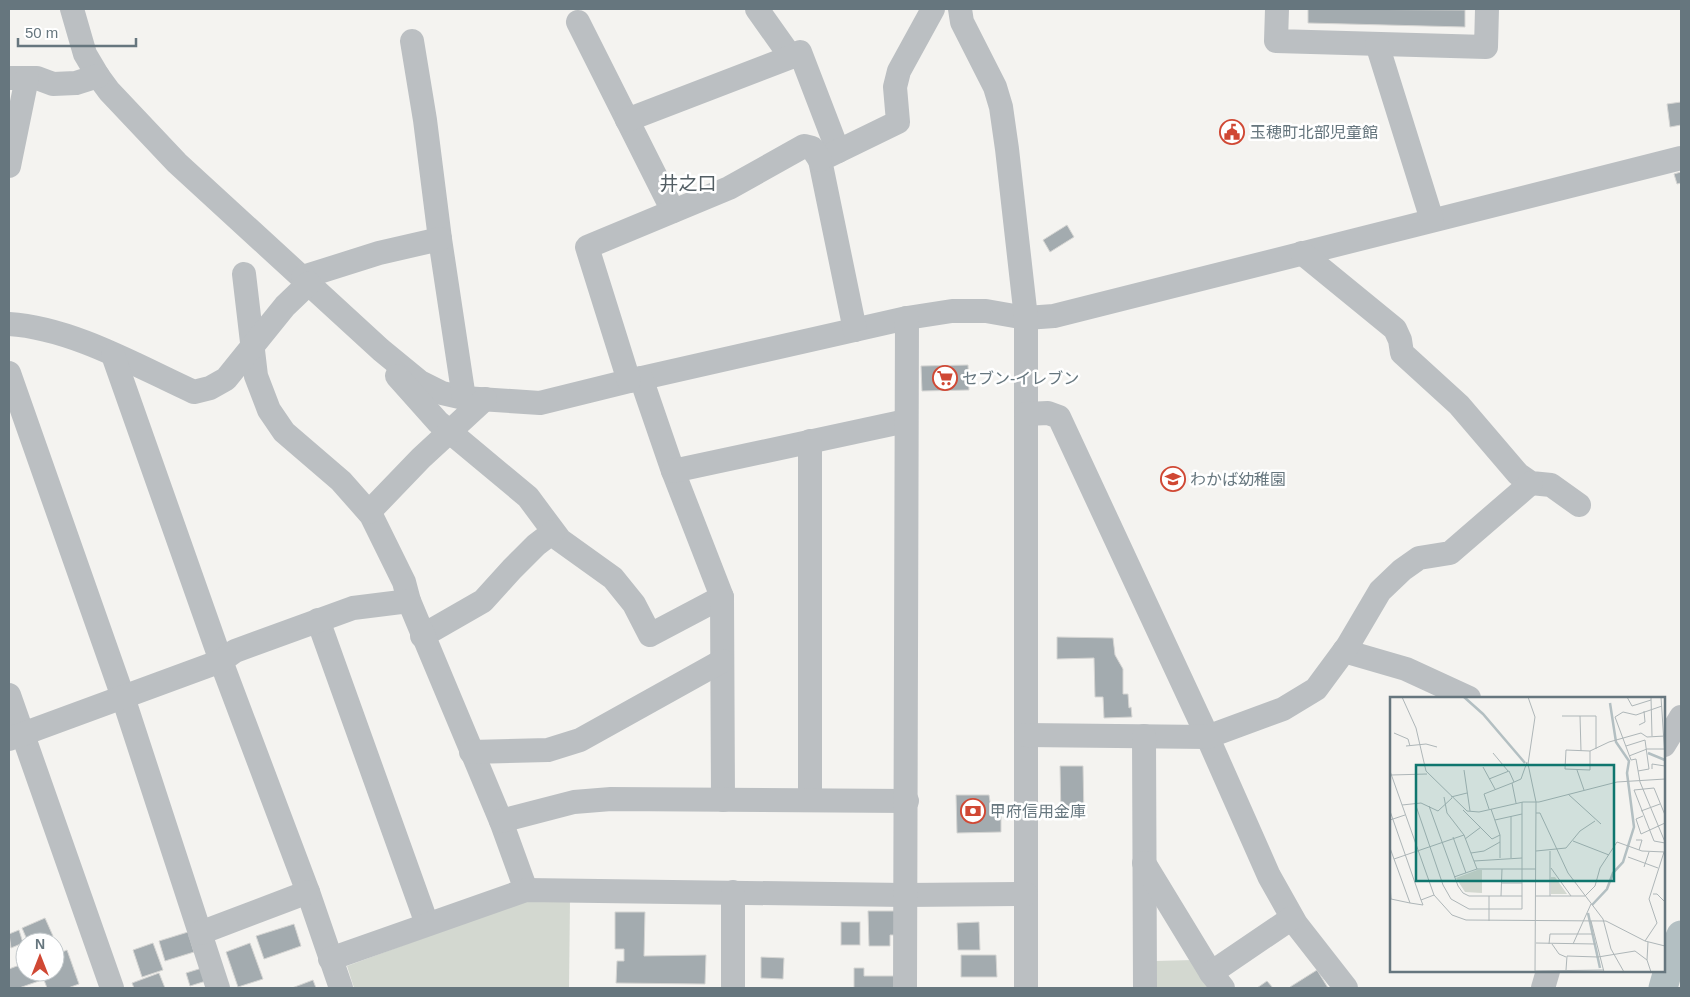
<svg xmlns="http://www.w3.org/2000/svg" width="1690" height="997" font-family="Arial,'Noto Sans JP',sans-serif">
	<rect width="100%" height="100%" fill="#f4f3f0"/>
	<g fill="#d3d8d0">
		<polygon points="526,900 570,900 569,988 354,988 347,966"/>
		<polygon points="1193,960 1214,988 1155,988 1155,961"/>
	</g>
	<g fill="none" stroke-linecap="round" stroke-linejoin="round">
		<polyline stroke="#b3bfc2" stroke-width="29" points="1663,988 1673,953 1681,935"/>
	</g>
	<g fill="#a3abaf" stroke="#d5d5d3">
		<polygon points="1308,9 1465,10 1465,27 1308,23"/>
		<polygon points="1681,102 1681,125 1670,127 1667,104"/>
		<polygon points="1681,172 1681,183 1677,184 1674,174"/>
		<polygon points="1067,225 1074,237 1050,252 1043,240"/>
		<polygon points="968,365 969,390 922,391 921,366"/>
		<polygon points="1057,637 1113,638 1115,655 1123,669 1123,694 1128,694 1129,708 1131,707 1132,717 1104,718 1103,697 1095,697 1094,658 1057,659"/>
		<polygon points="1060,766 1083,766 1084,818 1061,818"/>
		<polygon points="956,795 989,795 991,808 1001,808 1001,832 957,833"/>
		<polygon points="868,911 896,911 897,935 890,935 890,946 869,946"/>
		<polygon points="615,912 645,912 644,956 706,955 705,984 616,983 617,961 624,961 624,949 615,949"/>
		<polygon points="45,918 53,936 39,942 28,942 22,928"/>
		<rect x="841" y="922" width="19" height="23"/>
		<polygon points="979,922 980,950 958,950 957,923"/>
		<polygon points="294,924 301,946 264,959 256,936"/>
		<polygon points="19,930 23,943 11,948 9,934"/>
		<polygon points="188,932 194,952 165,961 159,941"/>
		<polygon points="153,943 163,970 142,977 133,950"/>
		<polygon points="250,943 263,979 238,987 226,952"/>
		<polygon points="67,950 79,984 68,988 47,988 41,972 55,972 55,955"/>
		<polygon points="961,955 996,955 997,977 961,977"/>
		<polygon points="761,957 784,958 783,979 761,978"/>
		<polygon points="25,963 25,972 36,972 39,981 19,988 9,988 9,969"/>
		<polygon points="202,968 206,981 190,986 186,973"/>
		<polygon points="854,968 864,968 864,976 899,976 899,988 854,988"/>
		<polygon points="1317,970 1328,988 1290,988 1290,987"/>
		<polygon points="159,973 165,988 134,988 132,983"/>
		<polygon points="313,980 316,988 292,988"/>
		<polygon points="1267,981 1273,988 1257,988"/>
	</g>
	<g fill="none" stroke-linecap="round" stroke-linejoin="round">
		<g stroke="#bbbfc2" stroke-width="24">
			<polyline points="72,9 85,54 98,76 109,91 177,163 381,350 420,382 442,393 464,398 540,403 629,381 907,318 952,311 986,311 1026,318 1054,316 1681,158"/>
			<polyline points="757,9 791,57"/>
			<polyline points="960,9 962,22 995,87 1001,107 1007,149 1026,318 1026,988"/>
			<polyline points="1277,9 1276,41 1486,47 1487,9"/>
			<polyline points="578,22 673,211"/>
			<polyline points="412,41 425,120 440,239 464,398"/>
			<polyline points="1377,44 1432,220"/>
			<polyline points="9,78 37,78 53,84 76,83 98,76"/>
			<polyline points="627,120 791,57 800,52 838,151"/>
			<polyline points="9,166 27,78"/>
			<polyline points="1302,253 1395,329 1400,340 1402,353 1459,405 1518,474 1531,483 1551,485 1579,505"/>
			<polyline points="244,274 256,376 269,410 284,432 341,481 371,515 404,582 409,601"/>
			<polyline points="303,277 379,253 440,239"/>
			<path d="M9,324C72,328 137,366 194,392L210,388L226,379L285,306L309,283"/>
			<polyline points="855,330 820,160 898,122 895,87 899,71 933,9"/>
			<polyline points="113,355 221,661 308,892 341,988"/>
			<polyline points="9,373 123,697 218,988"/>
			<polyline points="397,376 438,422 528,497 560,540 613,578 634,604 650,635 722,597"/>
			<polyline points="641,378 673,471 722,597 723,800"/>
			<polyline points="629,381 587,247 729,188 804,146 812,148 820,160"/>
			<polyline points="1026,414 1048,413 1059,417 1204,729 1269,876 1296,924 1346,988"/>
			<polyline points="673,471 906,421"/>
			<polyline points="369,512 421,458 485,399"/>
			<polyline points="318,620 427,924"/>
			<polyline points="422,636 483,601 512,569 536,545 553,532"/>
			<polyline points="1344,651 1406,669 1469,698"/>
			<polyline points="9,695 112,988"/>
			<polyline points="1026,735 1207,737 1283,709 1316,689 1347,647 1380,591 1402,570 1419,558 1450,553 1531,483"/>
			<polyline points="1144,736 1145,988"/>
			<polyline points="9,739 221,661 235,651 353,608 409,601 501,821 526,890"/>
			<polyline points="1664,745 1681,717"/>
			<polyline points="471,752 548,750 580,740 722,661"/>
			<polyline points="810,800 810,441"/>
			<polyline points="501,821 574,802 611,799 907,801"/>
			<polyline points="1144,863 1211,973 1223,988"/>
			<polyline points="200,933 308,892"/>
			<polyline points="330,959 526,890 905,895 1026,894"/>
			<polyline points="1211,973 1292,918"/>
			<polyline points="733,988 733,892"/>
			<polyline points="905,988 907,318"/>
			<polyline points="1543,988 1548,971"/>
		</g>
	</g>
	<defs>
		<symbol id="civic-ring" viewBox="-11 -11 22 22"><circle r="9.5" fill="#fff" stroke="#d04834" stroke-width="1.5"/><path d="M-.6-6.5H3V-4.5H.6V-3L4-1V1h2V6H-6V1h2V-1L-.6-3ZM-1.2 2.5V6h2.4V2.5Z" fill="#d04834"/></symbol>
		<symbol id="supermarket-ring" viewBox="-11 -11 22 22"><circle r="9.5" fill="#fff" stroke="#d04834" stroke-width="1.5"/><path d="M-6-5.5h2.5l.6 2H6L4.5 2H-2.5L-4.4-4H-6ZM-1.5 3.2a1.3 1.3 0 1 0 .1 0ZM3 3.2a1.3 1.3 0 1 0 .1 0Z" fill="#d04834"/></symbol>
		<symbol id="school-ring" viewBox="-11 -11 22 22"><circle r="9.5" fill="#fff" stroke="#d04834" stroke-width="1.5"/><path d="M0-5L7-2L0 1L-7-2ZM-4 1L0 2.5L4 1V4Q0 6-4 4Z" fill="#d04834"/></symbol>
		<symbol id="bank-ring" viewBox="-11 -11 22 22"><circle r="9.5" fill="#fff" stroke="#d04834" stroke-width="1.5"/><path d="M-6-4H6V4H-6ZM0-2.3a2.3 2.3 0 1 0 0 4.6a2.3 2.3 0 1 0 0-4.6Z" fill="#d04834"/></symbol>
	</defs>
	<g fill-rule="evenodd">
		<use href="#civic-ring" x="1218" y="118" width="28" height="28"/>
		<use href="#supermarket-ring" x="931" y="364" width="28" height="28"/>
		<use href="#school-ring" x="1159" y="465" width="28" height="28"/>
		<use href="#bank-ring" x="959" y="797" width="28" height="28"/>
	</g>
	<g text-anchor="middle" stroke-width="5" stroke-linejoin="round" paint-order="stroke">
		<g font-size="16" fill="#66767e" stroke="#fff" text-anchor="start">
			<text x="1250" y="138">玉穂町北部児童館</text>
			<text x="962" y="384">セブン-イレブン</text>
			<text x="1190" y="485">わかば幼稚園</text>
			<text x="990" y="817">甲府信用金庫</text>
		</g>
		<g font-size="19" fill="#535e64" stroke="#fff">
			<text x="688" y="190">井之口</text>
		</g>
	</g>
	<g transform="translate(1390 697)">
		<rect width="275" height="275" fill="#f4f3f0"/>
		<path d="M87,173H92V196L75,195L66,181ZM161,180H165L177,197H161Z" fill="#d3d8d0"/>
		<path fill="none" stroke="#b3bfc2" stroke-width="2.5" d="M74,0L93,17L135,66M258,56L275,63M202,208L217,192L223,176L233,165L244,130L237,76L239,64L226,45L220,6M198,216L210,271"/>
		<path fill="none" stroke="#aeb6b8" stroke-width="1" d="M12,0L26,31L36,74L77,114L89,115L133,105H149L227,85L275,82M138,0L145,20L138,67L146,105L145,275M237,0L242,9L261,3M261,0L262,39M271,0L275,61M272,9L246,18L233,15L225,20L241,63L246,62L250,85L275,145M172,19H206V52M190,19L191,54M249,28L255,25L254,14M4,36L18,42L20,49M16,49L36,47L47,50M236,49L255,43L259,72L248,74M200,54V73L175,72L176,53L200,54L219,45L251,36L257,40L275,39M103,56L118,74M239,59L257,52H274M93,70L105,92M262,72V67L275,69M74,73L80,114M187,73L194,93M0,74L44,198L62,218L76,223L216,224L255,244L275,249M1,78L37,77M99,82L119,74L124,85M178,97L211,127M54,100L57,116L74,138M61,100L77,96M25,106L53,188L61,202L79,212H132V105M126,106L122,86L131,82L137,65M12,108L31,106L48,114L62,101M39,109L68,189L73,196L79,199H132M99,112L94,97L122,86M101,112L110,138V161M73,113L102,142L110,138M0,114L31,203L44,198M251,114L270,107M146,116H150L178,176L213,222L221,252L234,275M275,118L264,91L244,93L264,144L275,146M253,119L246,122L251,137L275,126M0,123L15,118M105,123L132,117M63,140L76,176M75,142L91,130M246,143H252L249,153M183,144L219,158M0,151L20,206L33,208L31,203M146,154L176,151L190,134L205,124M160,154V199M81,156L94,154L110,145M238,160L268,171M121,161V119M4,162L74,138L87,172M84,164L132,161M254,170L259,155M161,171L181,199M64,180L87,172H146M112,186H132M0,188L1,202L20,206M263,197H267L275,205M111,199L112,172M146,199H195L205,189L210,171L227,145L252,154L275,155M99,224V199M201,224L214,275M255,244L267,226L259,202L274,155M258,245L257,263L261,275M146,246L205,247M159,247L160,237H203M162,247L169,257L176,260M183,247L201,207M176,273L177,259L208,260L245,254L257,263M145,274L214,273"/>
		<path fill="#0f766e" fill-opacity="0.15" stroke="#0f766e" stroke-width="2.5" d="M26,68H224V184H26Z"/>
		<rect width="275" height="275" fill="none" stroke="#66767e" stroke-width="2.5"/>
	</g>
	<rect width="1690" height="997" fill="none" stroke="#66767e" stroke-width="20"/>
	<g transform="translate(40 957)"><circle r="24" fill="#ffffff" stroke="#c2c8cb"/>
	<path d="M0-4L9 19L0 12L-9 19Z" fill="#d04834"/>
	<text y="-8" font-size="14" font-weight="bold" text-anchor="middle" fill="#66767e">N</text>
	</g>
	<path d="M18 38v8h118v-8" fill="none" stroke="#66767e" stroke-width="2.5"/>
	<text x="25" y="38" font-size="15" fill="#66767e" stroke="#ffffff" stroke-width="4" paint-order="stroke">50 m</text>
</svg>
